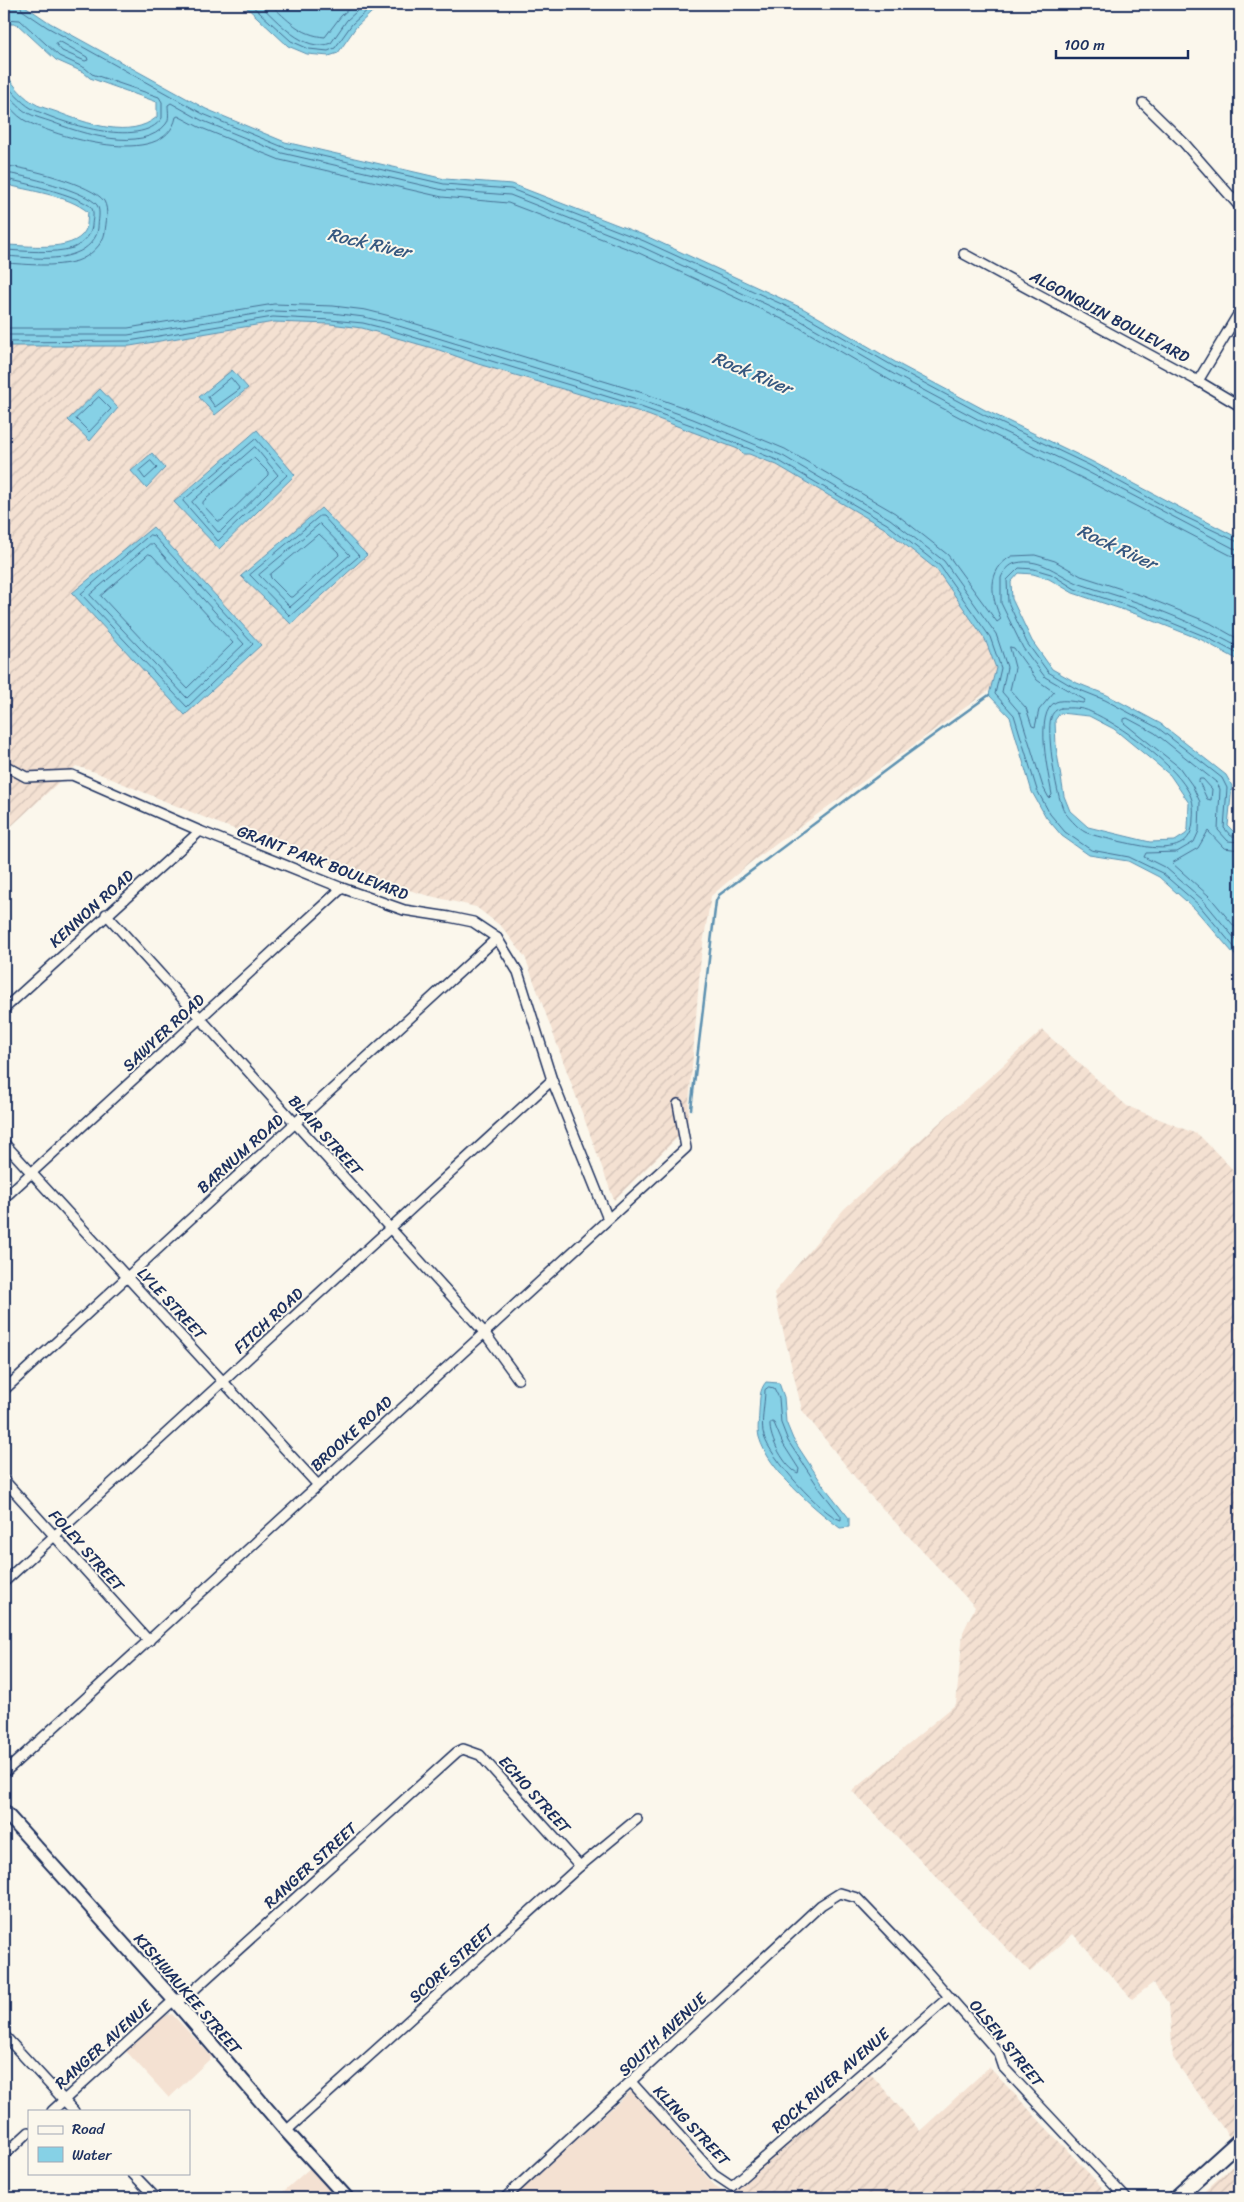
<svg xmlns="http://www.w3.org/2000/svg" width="1244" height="2202" font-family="Sriracha,sans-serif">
	<defs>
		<pattern id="industrial-furrows" width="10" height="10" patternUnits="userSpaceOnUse" patternTransform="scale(1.25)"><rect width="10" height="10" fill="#f4e1d2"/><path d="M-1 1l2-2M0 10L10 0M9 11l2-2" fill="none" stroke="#d1c1b7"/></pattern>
	</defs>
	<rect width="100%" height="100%" fill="#fbf7ec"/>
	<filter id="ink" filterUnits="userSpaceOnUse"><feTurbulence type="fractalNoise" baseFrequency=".02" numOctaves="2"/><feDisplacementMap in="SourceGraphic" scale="10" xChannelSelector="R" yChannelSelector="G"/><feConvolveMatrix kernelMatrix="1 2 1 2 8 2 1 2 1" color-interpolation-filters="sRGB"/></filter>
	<g filter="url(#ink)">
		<g fill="#f4e1d2">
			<polygon points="172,2014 212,2057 169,2098 126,2051 164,2016"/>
			<polygon points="633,2089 691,2159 717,2188 730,2195 730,2198 512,2198"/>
			<polygon points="311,2167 340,2198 276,2198"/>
		</g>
		<g fill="url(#industrial-furrows)">
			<polygon points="274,322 330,324 362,328 386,334 637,411 689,429 738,449 743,454 749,454 777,465 884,528 937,570 985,639 996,668 991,689 750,863 711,896 701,956 687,1128 614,1200 525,957 502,927 476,907 418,893 220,824 95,772 76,766 4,833 4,346 130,346"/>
			<polygon points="1042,1030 1127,1106 1199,1135 1240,1177 1240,2128 1230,2138 1173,2058 1169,2004 1153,1983 1132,1999 1073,1934 1030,1972 852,1791 956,1704 963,1632 975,1607 865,1490 802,1410 774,1293 844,1209"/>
			<polygon points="989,2067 1112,2198 730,2198 730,2195 870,2073 920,2131"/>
			<polygon points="1240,2159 1240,2198 1197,2198"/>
		</g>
		<g fill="#86d1e6" stroke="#5b90b0" fill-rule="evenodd">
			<path d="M4,4H22L50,23L206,109L285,142L445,179L512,184L646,236L804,309L902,366L987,411L1091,461L1240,539V661L1202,640L1136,614L1073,593L1049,579L1033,574L1019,573L1011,582L1012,599L1032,641L1052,669L1077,683L1107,695L1161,724L1226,775L1232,786L1228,826L1234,832L1240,831V961L1195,909L1159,877L1128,861L1089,855L1062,836L1046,817L1032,792L1010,717L989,695L996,668L985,639L937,570L884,528L777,465L749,454H743L738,449L637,411L478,364L439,350L362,328L330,324L274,322L130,346H4V245C25,245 73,253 85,231C88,226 87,217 88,212C68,195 29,191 4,184V70C11,82 20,94 32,102C39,107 49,109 57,112C86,123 130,140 157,117V102L90,78L83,72L56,60L17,24H4ZM1060,713L1089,716L1114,729L1170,775L1189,803L1188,829L1186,834L1175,841L1150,842L1088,827L1070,811L1064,796L1056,747L1055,720Z"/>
			<polygon points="243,4 391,4 372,12 356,27 338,53 329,56 307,54 288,46"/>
			<polygon points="232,370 248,388 215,415 199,397"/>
			<polygon points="100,389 118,408 90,441 68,420"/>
			<polygon points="257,430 295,475 219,549 174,502"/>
			<polygon points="152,453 165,468 146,488 131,471"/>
			<polygon points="321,508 367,555 291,624 241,576"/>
			<polygon points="153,527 261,645 185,715 72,593"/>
			<path d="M766,1382L779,1383L784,1397L786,1422L793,1439L823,1485L849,1518V1527L840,1528C814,1508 768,1470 759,1437C757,1429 759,1419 759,1411C760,1400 759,1390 766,1382Z"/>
		</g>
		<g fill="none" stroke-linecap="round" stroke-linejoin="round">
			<g stroke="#467094" stroke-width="1">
				<polyline points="20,4 22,10 47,27 203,114 283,147 444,184 511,189 644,241 801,313 900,370 984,415 1089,465 1175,512 1240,543"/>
				<polyline points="250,4 291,41 309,49 328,51 335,48 352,24 369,9 381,4"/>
				<path d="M259,4C277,20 304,54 331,43L347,20L365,4"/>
				<path d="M270,4C288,20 300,35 325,37L341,16L354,4"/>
				<path d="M4,19L20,20L59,56L85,68L92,74L159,97L162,102V118C141,150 57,122 31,108C22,103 9,89 4,80"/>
				<polygon points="59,41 87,57 88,60 85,61 62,51 56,44"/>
				<path d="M4,91C11,98 18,107 26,112C34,117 44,119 52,122C80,133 143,154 166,124C170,119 168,111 168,105L171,103L201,120L282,153L443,190L510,195L642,247L798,319L897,376L981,421L1086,471L1233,548L1240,550"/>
				<path d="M4,101C10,107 16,115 24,120C54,136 165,171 176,117L178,116L199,127L280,160L442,197L508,203L639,253L795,325L893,382L978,427L1082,478L1230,555L1240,557"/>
				<path d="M4,166C23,166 93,185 104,201C109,210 106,222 105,232C103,245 89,257 77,261C54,268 27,264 4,263"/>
				<path d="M4,173C21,174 88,192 97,205C101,211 98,221 98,228C97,239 87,249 76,253C55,262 26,257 4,256"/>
				<path d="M4,179C20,181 80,196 91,207C95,212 92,220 92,226C91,236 82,244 73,248C52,254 25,251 4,250"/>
				<path d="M4,328H128L274,304L333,306L366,310L390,316L643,393L696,412L785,449L895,513L948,555L997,622L1001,619C991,597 986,570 1012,556L1035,555L1055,561L1081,576L1143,596L1210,623L1240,640"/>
				<path d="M4,335H128L273,311L332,313L364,317L389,323L640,400L693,419L783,456L890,519L944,561L996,634L1007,667L1002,692L1020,713L1043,787L1049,798L1052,795C1049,776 1033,712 1056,702C1063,699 1076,702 1083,703L1085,700L1045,677L1023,648L1001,603V578C1003,572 1010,564 1016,563C1042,557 1059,576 1080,584C1100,591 1120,596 1139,603C1174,615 1208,630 1240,648"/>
				<polyline points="4,342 129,341 273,317 331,320 363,323 387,329 638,406 691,425 779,461 887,524 940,566 990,637 1001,668 995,694 1014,715 1037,790 1050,814 1065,832 1091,850 1129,857 1162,873 1199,905 1240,954"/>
				<polygon points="231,378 240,389 215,407 208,397"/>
				<polygon points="99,397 111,409 89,432 76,419"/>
				<polygon points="256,439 287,475 218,541 183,501"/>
				<polygon points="255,447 278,475 221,531 218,532 192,502"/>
				<polygon points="254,458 268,472 268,475 221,521 218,521 203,505 203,502"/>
				<polygon points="151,461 157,468 145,479 139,471"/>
				<polygon points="320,516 323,516 359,556 290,616 250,575"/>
				<polygon points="320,524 350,555 290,607 259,575"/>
				<polygon points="319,534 338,552 339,555 293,597 290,597 271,578 270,575"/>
				<polygon points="150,535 154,536 253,644 187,707 81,594"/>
				<polygon points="150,544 153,544 244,644 187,698 90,595"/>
				<polygon points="149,554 152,555 233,643 187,688 101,596"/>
				<polygon points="1010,647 1014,648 1037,680 1054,692 1039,710 1035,727 1032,726 1026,708 1010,690 1015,668"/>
				<polyline points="1240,655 1204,636 1138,609 1075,589 1051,574 1034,569 1019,568 1007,580 1008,602 1027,643 1048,672 1075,688 1105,700 1158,728 1222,778 1227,788 1224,828 1231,836 1240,836"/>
				<path d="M1061,708C1071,708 1082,707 1091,712C1119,724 1171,762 1187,789C1193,799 1194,806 1193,818C1193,846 1173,850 1148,847C1137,845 1095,837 1085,832C1079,829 1071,820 1066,814C1057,804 1046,731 1051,718C1052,713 1056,709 1061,708Z"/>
				<polygon points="1200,779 1203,779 1212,789 1211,800 1207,799 1199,782"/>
				<polyline points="1240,842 1228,841 1218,830 1220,789 1216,782 1155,733 1127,718 1124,719 1124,723 1179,767 1192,785 1200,802 1199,831 1194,842 1177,852 1146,853 1144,857 1166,868 1203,900 1240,945"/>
				<polyline points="1240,850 1224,848 1208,831 1198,848 1172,863 1209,896 1240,933"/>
				<path d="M769,1387L774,1388L779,1398L781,1423L788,1441L819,1488L841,1516V1520C822,1515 769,1456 764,1436C760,1424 765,1404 765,1390Z"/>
				<path d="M772,1422L774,1423L783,1444L799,1469L798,1473C785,1468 769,1438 770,1424Z"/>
			</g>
			<polyline stroke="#5b90b0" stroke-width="2.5" points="691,1109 716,901 719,895 902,758 989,695"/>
			<defs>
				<g id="street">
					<polyline points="1143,103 1184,143 1240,207"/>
					<polyline points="964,254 1198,381 1240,406"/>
					<polyline points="1198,381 1240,311"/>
					<polyline points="4,765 26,777 72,775 200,831 342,888 404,910 449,917 473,922 497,938 518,972 552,1080 608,1219"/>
					<polyline points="106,914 484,1332 518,1379"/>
					<polyline points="4,1009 200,831"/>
					<polyline points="4,1143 317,1484"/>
					<polyline points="4,1198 342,888"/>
					<polyline points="4,1390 497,938"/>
					<polyline points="4,1480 149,1641"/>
					<polyline points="4,1582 552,1080"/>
					<polyline points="4,1773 686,1148 678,1104"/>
					<polyline points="4,2035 74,2111"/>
					<polyline points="632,2083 714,2174 732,2186 949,1997"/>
					<polyline points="52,2111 174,2000 186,1997 457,1752 463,1749 480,1755 580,1866"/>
					<polyline points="286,2131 580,1866 637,1819"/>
					<polyline points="4,2155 29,2132"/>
					<polyline points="132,2173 156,2198"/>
					<polyline points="505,2198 821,1905 840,1893 857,1898 922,1966 999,2053 1004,2068 1126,2198"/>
				</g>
				<polyline id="secondary" points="4,1811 174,2000 286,2131 347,2198"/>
				<polyline id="primary" points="1176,2198 1240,2140"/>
			</defs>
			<use href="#street" stroke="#1b2f5e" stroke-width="12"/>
			<use href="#secondary" stroke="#1b2f5e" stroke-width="16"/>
			<use href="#primary" stroke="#1b2f5e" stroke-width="18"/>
			<use href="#street" stroke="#fbf7ec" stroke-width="9"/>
			<use href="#secondary" stroke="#fbf7ec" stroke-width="12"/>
			<use href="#primary" stroke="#fbf7ec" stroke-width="14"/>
		</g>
	</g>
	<g text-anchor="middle" stroke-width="4" stroke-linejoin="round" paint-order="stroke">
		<g font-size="16" fill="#1b2f5e" stroke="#fbf7ec">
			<text transform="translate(1110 316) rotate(28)" y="6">ALGONQUIN BOULEVARD</text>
			<text transform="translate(323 862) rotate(21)" y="6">GRANT PARK BOULEVARD</text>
			<text transform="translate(91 908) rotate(-42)" y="6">KENNON ROAD</text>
			<text transform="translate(163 1032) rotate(-43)" y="6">SAWYER ROAD</text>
			<text transform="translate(326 1135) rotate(48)" y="6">BLAIR STREET</text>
			<text transform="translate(240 1153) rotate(-42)" y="6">BARNUM ROAD</text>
			<text transform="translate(172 1303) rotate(47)" y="6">LYLE STREET</text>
			<text transform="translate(268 1320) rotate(-43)" y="6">FITCH ROAD</text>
			<text transform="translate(351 1433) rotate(-42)" y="6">BROOKE ROAD</text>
			<text transform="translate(87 1550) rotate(48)" y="6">FOLEY STREET</text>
			<text transform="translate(535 1794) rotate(48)" y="6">ECHO STREET</text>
			<text transform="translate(310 1865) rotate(-42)" y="6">RANGER STREET</text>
			<text transform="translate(451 1963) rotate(-42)" y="6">SCORE STREET</text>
			<text transform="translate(188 1993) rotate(49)" y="6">KISHWAUKEE STREET</text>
			<text transform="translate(662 2034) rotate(-43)" y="6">SOUTH AVENUE</text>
			<text transform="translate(1007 2043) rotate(51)" y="6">OLSEN STREET</text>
			<text transform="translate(103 2044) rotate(-42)" y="6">RANGER AVENUE</text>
			<text transform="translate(830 2080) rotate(-41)" y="6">ROCK RIVER AVENUE</text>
			<text transform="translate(692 2125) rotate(47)" y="6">KLING STREET</text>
		</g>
		<g font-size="18" font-style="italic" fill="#365880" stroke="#fbf7ec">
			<text transform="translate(369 243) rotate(13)" y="6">Rock River</text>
			<text transform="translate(752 373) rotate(23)" y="6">Rock River</text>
			<text transform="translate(1117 547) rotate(25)" y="6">Rock River</text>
		</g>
	</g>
	<rect width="1244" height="2202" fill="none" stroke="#fbf7ec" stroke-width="20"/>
	<rect x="10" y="10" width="1224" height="2182" fill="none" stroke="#1b2f5e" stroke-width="2" filter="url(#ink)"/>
	<rect x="28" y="2110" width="162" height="65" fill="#fbf7ec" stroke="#a1a7b3"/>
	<rect x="38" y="2126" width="25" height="8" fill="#fbf7ec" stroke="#a1a7b3"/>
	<text x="72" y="2134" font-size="15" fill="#1b2f5e">Road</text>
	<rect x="38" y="2147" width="25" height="15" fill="#86d1e6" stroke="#a1a7b3"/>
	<text x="72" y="2160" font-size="15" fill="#1b2f5e">Water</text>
	<path d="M1056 50v8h132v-8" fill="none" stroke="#1b2f5e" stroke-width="2.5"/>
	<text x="1064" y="50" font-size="15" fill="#1b2f5e" stroke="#fbf7ec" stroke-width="4" paint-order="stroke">100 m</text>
</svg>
